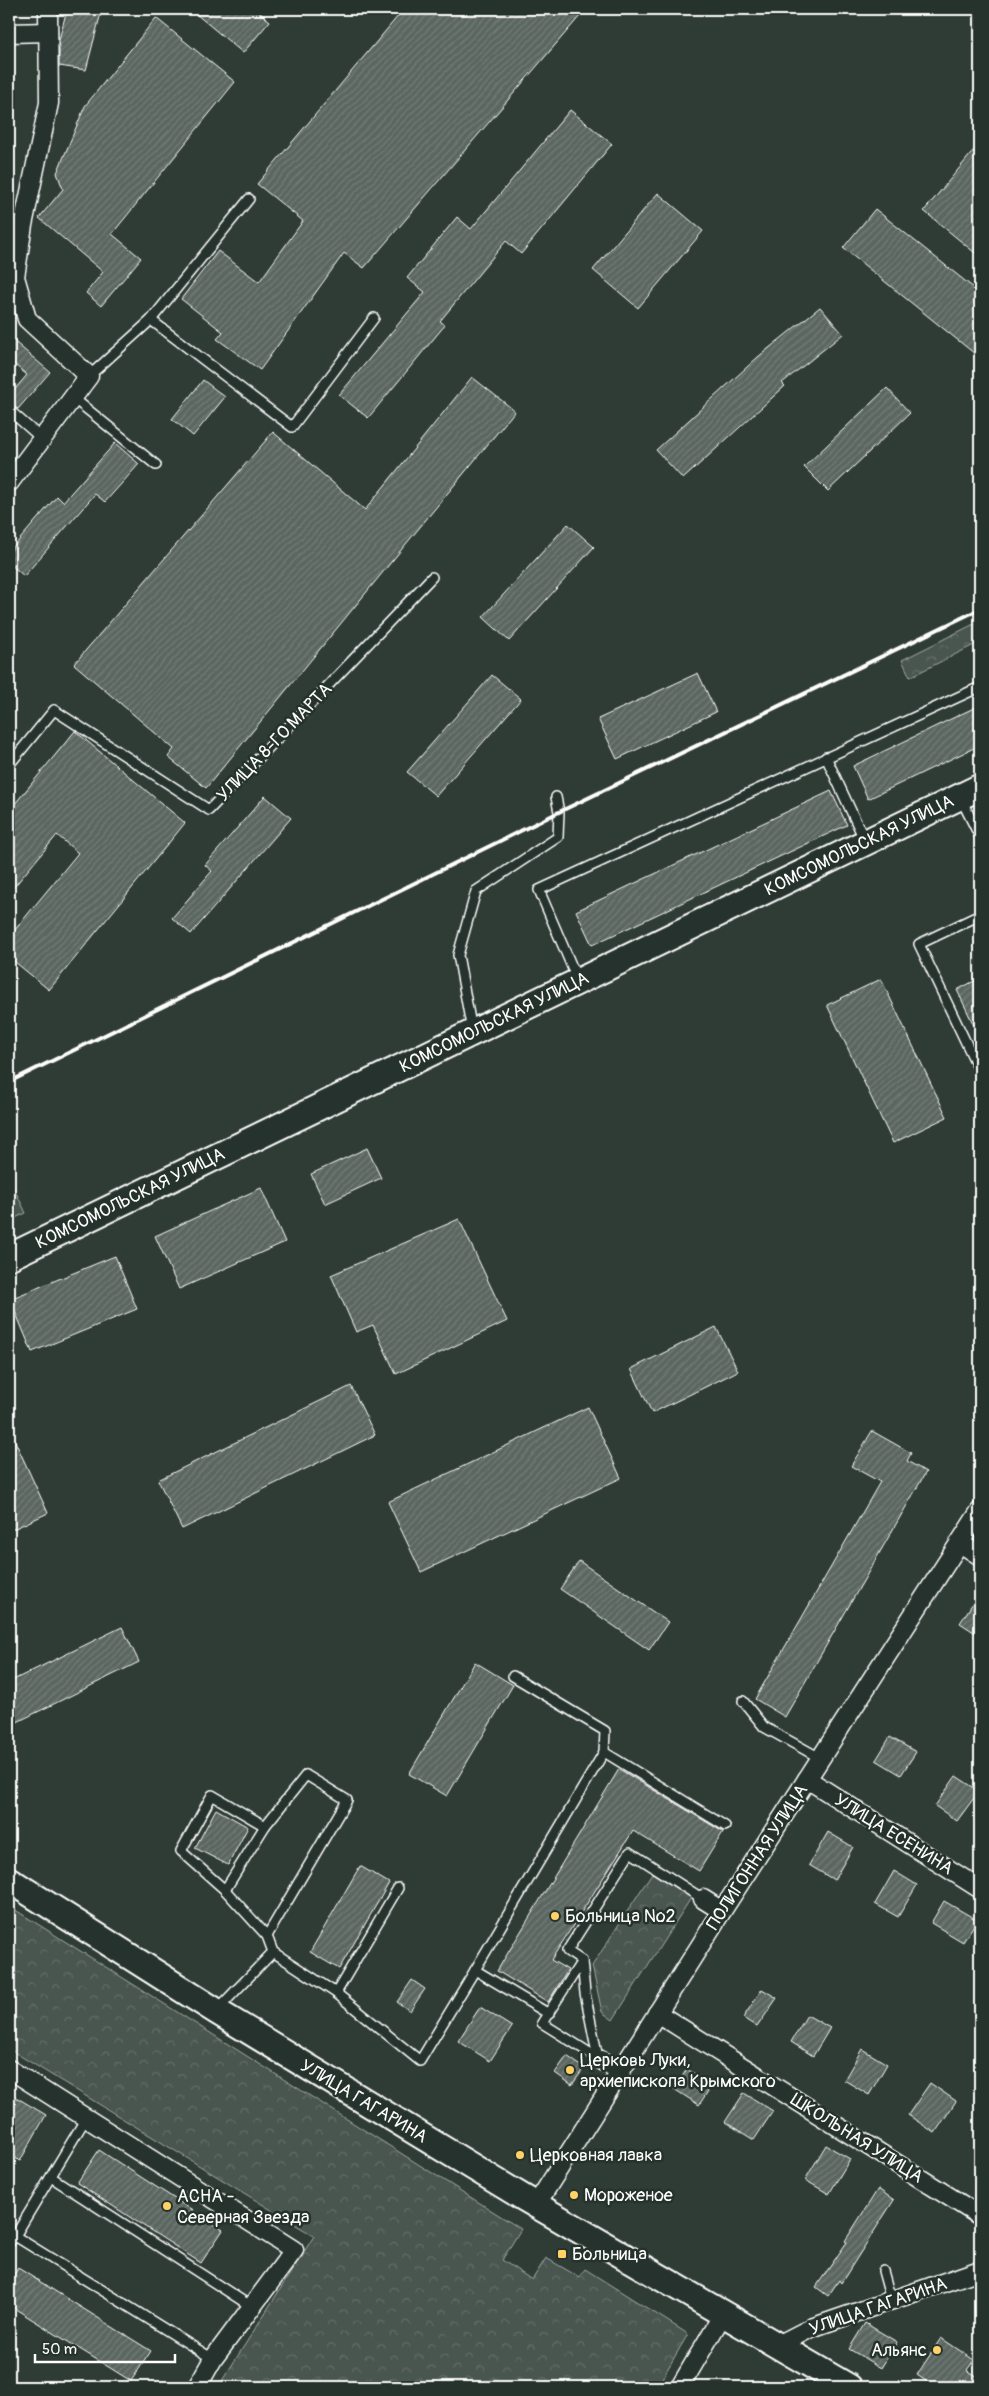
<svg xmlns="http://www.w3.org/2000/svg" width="989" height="2396" font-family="Pangolin,sans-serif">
	<defs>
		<pattern id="forest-firs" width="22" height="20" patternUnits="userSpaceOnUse" patternTransform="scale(1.25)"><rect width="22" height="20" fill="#4a544f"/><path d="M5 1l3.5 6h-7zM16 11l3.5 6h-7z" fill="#656e69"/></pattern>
		<pattern id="park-crowns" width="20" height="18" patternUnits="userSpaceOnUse" patternTransform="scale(1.25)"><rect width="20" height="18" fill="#4a544f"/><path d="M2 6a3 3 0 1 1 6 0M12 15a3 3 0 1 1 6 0" fill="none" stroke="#656e69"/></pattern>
		<pattern id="building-hatch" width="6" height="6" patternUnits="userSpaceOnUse" patternTransform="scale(1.25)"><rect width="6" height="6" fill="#5b6661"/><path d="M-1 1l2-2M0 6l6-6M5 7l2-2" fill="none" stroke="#747d79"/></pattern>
	</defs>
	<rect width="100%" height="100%" fill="#2f3b35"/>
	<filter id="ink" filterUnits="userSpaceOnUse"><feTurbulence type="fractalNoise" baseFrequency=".02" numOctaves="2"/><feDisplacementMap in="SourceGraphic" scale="10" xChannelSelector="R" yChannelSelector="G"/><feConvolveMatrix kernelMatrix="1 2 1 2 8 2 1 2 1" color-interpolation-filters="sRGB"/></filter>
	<g filter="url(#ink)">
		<polygon fill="url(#forest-firs)" stroke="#a4aaa7" points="9,1178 26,1213 9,1221"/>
		<g fill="url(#park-crowns)" stroke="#a4aaa7">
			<polygon points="980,621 980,642 910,677 902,660"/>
			<polygon points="652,1873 691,1898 613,2020 602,2012 592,1966"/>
			<polygon points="9,1906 521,2229 502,2260 532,2280 546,2258 579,2277 585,2269 688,2334 657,2387 218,2387 314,2236 9,2049"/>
		</g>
		<g fill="url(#building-hatch)" stroke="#fff">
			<polygon points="67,9 102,9 86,70 59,66 59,40"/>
			<polygon points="190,9 255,9 270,21 243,53"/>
			<polygon points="404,9 586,9 364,268 344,253 260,370 217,339 223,332 181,299 218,251 259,282 303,221 257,184"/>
			<polygon points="156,18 235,82 112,234 141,258 101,306 86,293 103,272 39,218 63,189 57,173 85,106"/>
			<polygon points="570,110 612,144 521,254 506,241 440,321 445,325 368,418 339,395 425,292 407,278 457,217 471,229"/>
			<polygon points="980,143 980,257 924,211"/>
			<polygon points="658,193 703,231 638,308 593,270"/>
			<polygon points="875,209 980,293 980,358 843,248"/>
			<polygon points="820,307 843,334 782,383 785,386 683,479 656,450 758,357"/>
			<polygon points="9,337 50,372 18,409 9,404 9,396 27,375 9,360"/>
			<polygon points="472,377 515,411 206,788 168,757 174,749 74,664 273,432 365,510"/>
			<polygon points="203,380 225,397 193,436 172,419"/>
			<polygon points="887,388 910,413 828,491 804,467"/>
			<polygon points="115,443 139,464 105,502 95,494 24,576 9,563 9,552 57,496 63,502"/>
			<polygon points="568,524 594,547 509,641 483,617"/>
			<polygon points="698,673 716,712 617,759 598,719"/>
			<polygon points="492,675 521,699 436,796 407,772"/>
			<polygon points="980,705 980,745 868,799 853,766"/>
			<polygon points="75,731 185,823 49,990 9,957 9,937 78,853 57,835 9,893 9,811"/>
			<polygon points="831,791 847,825 592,945 576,911"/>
			<polygon points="265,796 291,818 191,934 172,918 212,871 205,865"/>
			<polygon points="980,978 980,1038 957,990"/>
			<polygon points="881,979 947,1117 893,1143 827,1005"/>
			<polygon points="367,1148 381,1178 325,1204 311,1174"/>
			<polygon points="261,1188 285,1242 179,1289 155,1236"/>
			<polygon points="459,1219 507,1321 396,1374 373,1325 356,1332 331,1275"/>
			<polygon points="115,1256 137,1309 32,1352 10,1299"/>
			<polygon points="716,1327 738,1371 652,1413 631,1369"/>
			<polygon points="351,1386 375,1435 182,1529 158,1480"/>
			<polygon points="588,1407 621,1478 421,1572 388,1502"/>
			<polygon points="9,1428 48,1513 9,1531"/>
			<polygon points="872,1431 911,1453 907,1461 926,1472 785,1717 755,1699 880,1482 851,1466"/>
			<polygon points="579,1561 668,1622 649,1650 560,1589"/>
			<polygon points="980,1592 980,1636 960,1623"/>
			<polygon points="122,1627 139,1662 9,1726 9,1682"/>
			<polygon points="475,1662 513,1685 447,1796 409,1774"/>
			<polygon points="890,1737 916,1752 901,1775 876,1760"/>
			<polygon points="619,1769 723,1832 699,1871 633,1831 551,1960 568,1970 548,2002 497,1971"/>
			<polygon points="956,1776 979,1791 957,1821 935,1806"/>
			<polygon points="216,1809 248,1827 228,1865 195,1848"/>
			<polygon points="828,1832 853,1847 834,1880 809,1865"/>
			<polygon points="360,1866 389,1883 339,1969 310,1952"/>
			<polygon points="894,1871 917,1885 898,1917 875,1904"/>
			<polygon points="944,1901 977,1920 963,1942 931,1923"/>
			<polygon points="412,1980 425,1989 410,2011 397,2002"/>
			<polygon points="762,1989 777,1998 757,2027 743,2018"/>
			<polygon points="480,2007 512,2027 490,2061 458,2041"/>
			<polygon points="807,2015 830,2028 813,2056 791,2042"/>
			<polygon points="862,2049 887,2064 869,2095 844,2080"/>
			<polygon points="567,2056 584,2068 572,2085 555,2073"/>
			<polygon points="687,2069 712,2085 699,2105 674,2089"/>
			<polygon points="930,2083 956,2101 935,2133 908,2115"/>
			<polygon points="9,2093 46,2115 20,2161 9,2154"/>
			<polygon points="744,2093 773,2111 754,2140 725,2122"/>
			<polygon points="826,2145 850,2159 829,2194 805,2180"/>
			<polygon points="99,2150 223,2230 201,2263 77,2183"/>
			<polygon points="878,2189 894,2200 841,2283 839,2280 828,2296 816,2287 847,2242 845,2241"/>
			<polygon points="18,2268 151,2351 131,2381 9,2305 9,2283"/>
			<polygon points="865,2323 897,2342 881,2368 849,2349"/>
			<polygon points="941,2338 974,2360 967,2370 980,2378 980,2387 935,2387 917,2375"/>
		</g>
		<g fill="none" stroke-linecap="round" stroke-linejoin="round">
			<defs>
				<g id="lane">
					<polyline points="151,320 249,199"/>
					<polyline points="89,376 151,320 292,427 374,318"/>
					<polyline points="72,397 156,465"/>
					<polyline points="9,410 41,438"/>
					<polyline points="826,757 865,841"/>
					<polyline points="9,765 54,710 209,810 432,577"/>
					<polyline points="960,797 980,837"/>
					<polyline points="980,915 919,944 980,1072"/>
					<polyline points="578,981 539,890 980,687"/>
					<polyline points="472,1031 458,955 476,891 558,837 559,812 556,797"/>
					<polyline points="513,1676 605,1731 604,1752 475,1970 549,2014"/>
					<polyline points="743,1701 764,1727 820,1758"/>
					<polyline points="604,1752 725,1826"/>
					<polyline points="225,1890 181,1851 212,1795 265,1826"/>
					<polyline points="267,1936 225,1890 265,1826 306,1775 347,1800 267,1936 273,1952"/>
					<polyline points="582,1961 585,1993 598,2058"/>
					<polyline points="336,1993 398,1888"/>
					<polyline points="217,2010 273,1952 336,1993 420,2061 475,1970"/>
					<polyline points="601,2060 542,2023 582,1961 567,1951 630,1852 703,1899"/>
					<polyline points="51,2177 252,2307"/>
					<polyline points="15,2236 86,2118"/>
					<polyline points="9,2243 15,2236 213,2359"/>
					<polyline points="883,2271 891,2300"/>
				</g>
				<g id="street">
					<polyline points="9,33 48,32"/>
					<polyline points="9,483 89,376 27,319 15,277 23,225 49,103 48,9"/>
					<polyline points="960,1543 980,1556"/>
					<polyline points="807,1779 980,1889"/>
					<polyline points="703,1899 722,1911"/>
					<polyline points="657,2013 980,2216"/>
					<polyline points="601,2060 621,2071"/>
					<polyline points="9,2069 294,2250 213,2359 197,2387"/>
					<polyline points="536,2205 722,1911 980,1511"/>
					<polyline points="778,2345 811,2328 980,2270"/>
					<polyline points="680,2387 723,2314"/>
				</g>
				<g id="secondary">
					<polyline points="9,1257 980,787"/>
					<polyline points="9,1880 216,2011 524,2198 849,2387"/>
				</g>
			</defs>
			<use href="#lane" stroke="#fff" stroke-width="12"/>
			<use href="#street" stroke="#fff" stroke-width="21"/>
			<use href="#secondary" stroke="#fff" stroke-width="29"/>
			<use href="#lane" stroke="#26332d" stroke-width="9"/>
			<use href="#street" stroke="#26332d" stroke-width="18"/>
			<use href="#secondary" stroke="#26332d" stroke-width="25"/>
			<polyline stroke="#fff" stroke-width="4" points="9,1082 559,812 980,609"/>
		</g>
	</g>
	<g fill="#ffd166" stroke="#26332d" stroke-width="2">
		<circle cx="555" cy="1916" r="5"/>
		<circle cx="570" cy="2070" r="5"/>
		<circle cx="520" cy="2155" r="5"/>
		<circle cx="574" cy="2195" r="5"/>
		<circle cx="167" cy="2206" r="5"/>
		<rect x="557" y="2249" width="10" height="10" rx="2.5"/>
		<circle cx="937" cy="2350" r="5"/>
	</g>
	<g text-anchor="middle" stroke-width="5" stroke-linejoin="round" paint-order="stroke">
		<g font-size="18" fill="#fff" stroke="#26332d">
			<text transform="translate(274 742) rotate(-46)" y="6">УЛИЦА 8-ГО МАРТА</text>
			<text transform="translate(859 845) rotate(-26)" y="6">КОМСОМОЛЬСКАЯ УЛИЦА</text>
			<text transform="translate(494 1022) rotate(-26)" y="6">КОМСОМОЛЬСКАЯ УЛИЦА</text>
			<text transform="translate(130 1198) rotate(-26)" y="6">КОМСОМОЛЬСКАЯ УЛИЦА</text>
			<text transform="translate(894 1834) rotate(32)" y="6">УЛИЦА ЕСЕНИНА</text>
			<text transform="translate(757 1857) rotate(-57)" y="6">ПОЛИГОННАЯ УЛИЦА</text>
			<text transform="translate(364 2101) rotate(31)" y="6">УЛИЦА ГАГАРИНА</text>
			<text transform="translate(857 2138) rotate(32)" y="6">ШКОЛЬНАЯ УЛИЦА</text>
			<text transform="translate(878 2306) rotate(-19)" y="6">УЛИЦА ГАГАРИНА</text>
		</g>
		<g font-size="18" fill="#fff" stroke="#26332d" text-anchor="start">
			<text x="565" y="1922">Больница №2</text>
			<text x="580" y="2066">Церковь Луки,<tspan x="580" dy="21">архиепископа Крымского</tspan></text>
			<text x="530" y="2161">Церковная лавка</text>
			<text x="584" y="2201">Мороженое</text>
			<text x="177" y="2202">АСНА -<tspan x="177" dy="21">Северная Звезда</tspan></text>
			<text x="572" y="2260">Больница</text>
			<text x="927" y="2356" text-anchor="end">Альянс</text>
		</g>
	</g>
	<rect width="989" height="2396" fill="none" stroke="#26332d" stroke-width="30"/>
	<rect x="15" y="15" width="959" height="2366" fill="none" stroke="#fff" stroke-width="2" filter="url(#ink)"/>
	<path d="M35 2354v8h140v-8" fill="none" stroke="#ffffff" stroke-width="2.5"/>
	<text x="42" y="2354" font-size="15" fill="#ffffff" stroke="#26332d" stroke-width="4" paint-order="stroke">50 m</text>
</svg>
